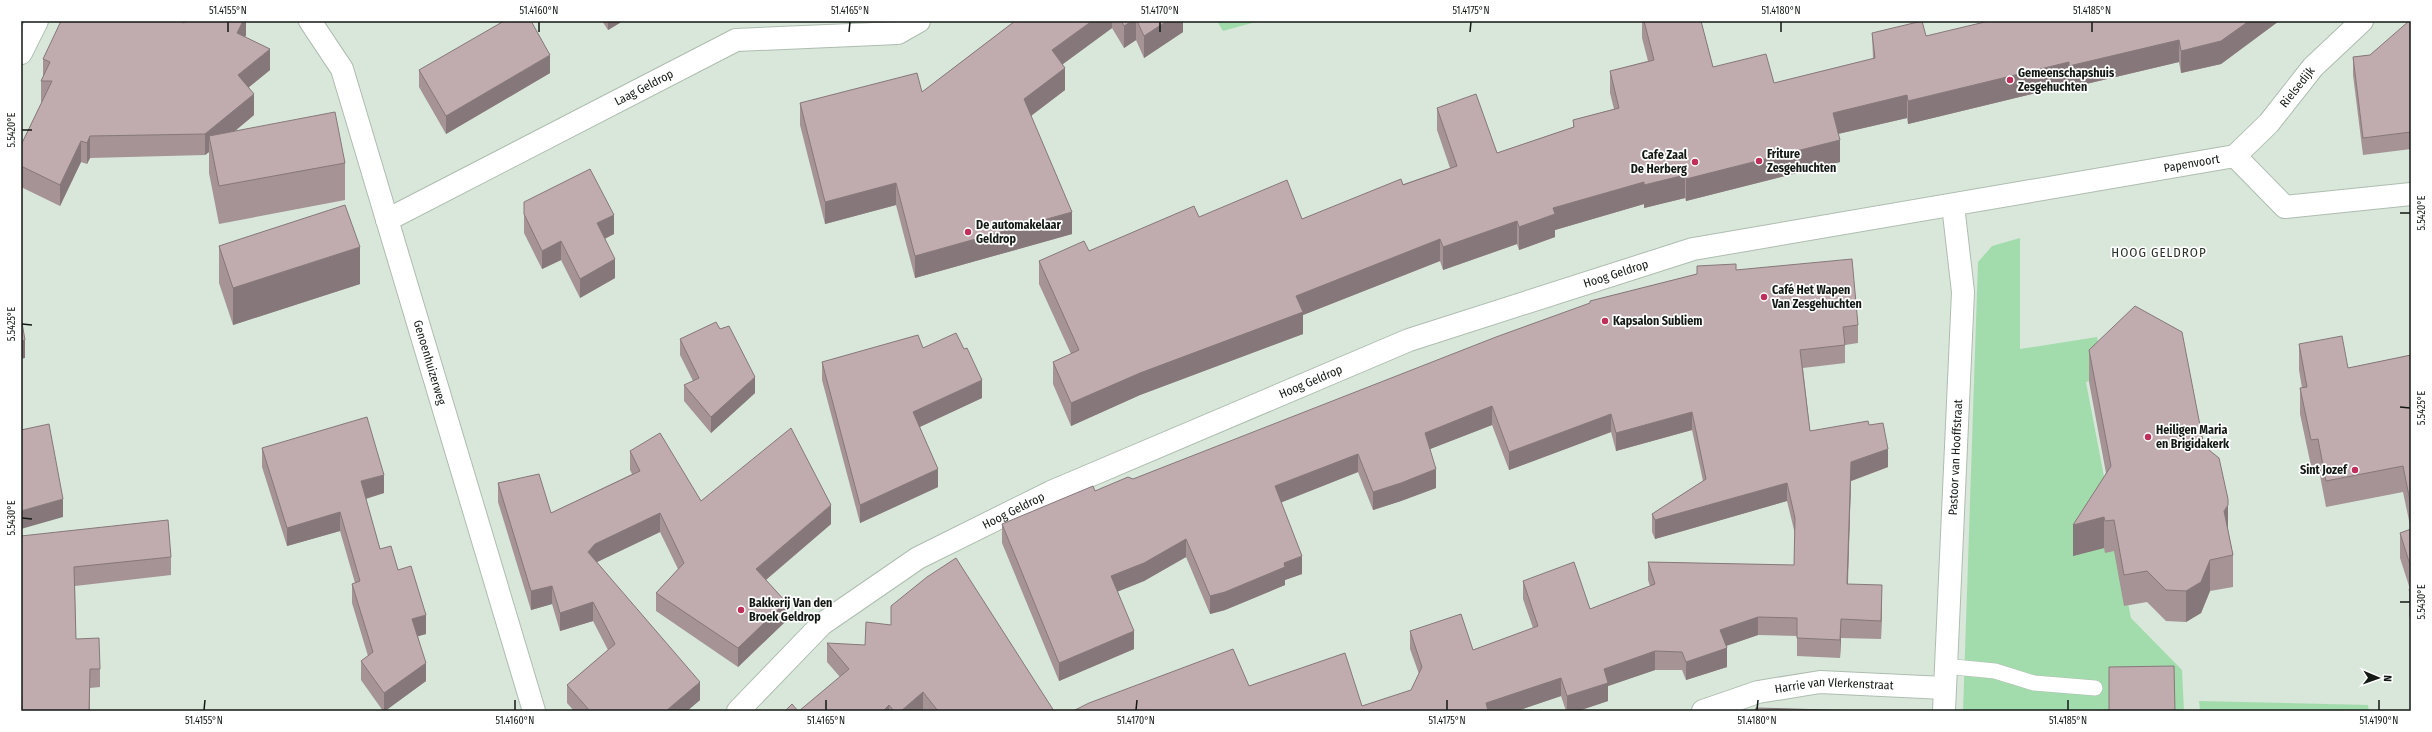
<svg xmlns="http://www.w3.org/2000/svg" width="2432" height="732" font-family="'Fira Sans Condensed',sans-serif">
	<rect width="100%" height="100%" fill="#d8e7da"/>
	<g fill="#a3dcac">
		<polygon points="1217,21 1259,21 1223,31"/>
		<polygon points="2020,238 2020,349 2097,337 2105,377 2086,382 2131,618 2182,670 2184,711 1963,711 1978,262 1992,246"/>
		<polygon points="2199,701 2368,705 2369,711 2200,711"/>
	</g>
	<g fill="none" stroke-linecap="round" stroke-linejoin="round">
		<defs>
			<polyline id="service" points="1944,666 1995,671 2034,683 2095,688"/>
			<g id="minor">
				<path id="s1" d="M310,21L342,69L534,711"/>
				<polyline points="21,53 37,21"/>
				<polyline points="2235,156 2285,207 2411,194"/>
				<path id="s2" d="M2235,156L2269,123L2313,67L2362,21"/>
				<path id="s3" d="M387,220L736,40L898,33L919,21"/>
				<path id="s4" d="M738,711L822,624L918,558L1051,492L1409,340L1693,249L2235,156"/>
				<path id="s5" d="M1703,711L1758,692L1820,682L1944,688"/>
				<path id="s6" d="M1944,711L1963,292L1953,205"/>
			</g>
		</defs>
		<use href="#service" stroke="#aebdb0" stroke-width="16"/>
		<use href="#minor" stroke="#aebdb0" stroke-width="24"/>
		<use href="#service" stroke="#fff" stroke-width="15"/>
		<use href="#minor" stroke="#fff" stroke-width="22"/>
	</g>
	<g fill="#a59396">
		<polygon points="246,21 246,35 245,37 270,70 249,87 254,115 235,131 345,163 345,200 219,224 209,173 209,152 205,155 90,158 87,164 81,162 60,206 21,187 21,145 42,102 41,102 41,81 43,77 43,59 184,23"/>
		<polygon points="602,21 623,21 608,30"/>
		<polygon points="1015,21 1183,21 1183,32 1144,58 1136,40 1124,48 1112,28 1063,64 1065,90 1031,116 1072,234 915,278 896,205 825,224 800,125 800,103 922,92"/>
		<polygon points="1642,21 1701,21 1713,67 1774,83 1873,59 1872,33 1926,36 2279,21 2221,64 2181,73 2179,62 2069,88 2069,85 1908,124 1907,118 1838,134 1840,162 1686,201 1685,198 1644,208 1644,204 1555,230 1555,237 1519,250 1517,244 1443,270 1440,261 1303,315 1303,334 1140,395 1071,426 1053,384 1053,362 1071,354 1039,284 1039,261 1089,251 1199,217 1302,219 1450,168 1437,130 1437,108 1497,153 1573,127 1573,120 1614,109 1610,93 1610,71 1648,61 1642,38"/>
		<polygon points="2411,21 2411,149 2363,155 2353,75 2353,57 2370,55"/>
		<polygon points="419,70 550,73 446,134 419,87"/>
		<polygon points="524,202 614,234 605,239 615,278 580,298 561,260 542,269 524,233"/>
		<polygon points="219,246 360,284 233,325 219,283"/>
		<polygon points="1697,266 1736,270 1858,325 1858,343 1845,345 1845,363 1803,368 1810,431 1869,425 1888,467 1851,481 1848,584 1882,603 1881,639 1841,638 1840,658 1797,656 1797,636 1758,635 1726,646 1727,667 1686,680 1682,670 1655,670 1608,686 1608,701 1578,711 1566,711 1561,696 1517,711 1073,711 1249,686 1362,706 1411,690 1419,674 1410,649 1410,631 1473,650 1533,628 1523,599 1523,581 1590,609 1650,586 1648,580 1648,562 1794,565 1795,534 1787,501 1655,539 1652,532 1652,514 1703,481 1692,430 1616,451 1611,432 1509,470 1492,425 1430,449 1436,488 1401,501 1373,510 1358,472 1281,502 1302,574 1285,580 1285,585 1225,610 1210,614 1186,557 1144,581 1117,592 1134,649 1059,681 1002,543 1002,524 1095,491 1133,479 1590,304 1590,301 1697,274"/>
		<polygon points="720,329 755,393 711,433 684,401 684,385 693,381 680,355 680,339"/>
		<polygon points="2299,344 2348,368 2411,355 2411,623 2409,615 2409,589 2410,589 2400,558 2400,533 2411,530 2403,492 2326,507 2318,465 2311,466 2300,414 2300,388 2302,388 2299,370"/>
		<polygon points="2089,350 2204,446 2228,530 2233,555 2233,587 2210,591 2201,613 2186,622 2166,621 2147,602 2124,606 2114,551 2105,553 2104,548 2073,556 2106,473 2089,382"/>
		<polygon points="822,362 982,398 920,427 938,487 860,523 822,380"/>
		<polygon points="262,448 384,493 366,499 380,549 398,570 426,634 418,636 426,681 385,711 383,711 361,680 361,661 368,656 352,603 352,584 355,583 340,531 287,546 262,467"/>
		<polygon points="630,451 701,501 831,524 766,580 786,621 738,667 656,611 656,593 678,569 660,532 597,562 700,700 687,711 574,711 567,703 567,685 608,650 593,621 560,631 552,604 531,610 498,502 498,483 551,513 632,474 630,470"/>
		<polygon points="21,536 171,557 171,575 75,586 76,639 100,669 100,687 90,688 90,711 22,711 21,699"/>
		<polygon points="827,643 1054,711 799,711 840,677 827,662"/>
	</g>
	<g fill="#86787a">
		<polygon points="243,21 246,21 246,35 237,54 237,33"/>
		<polygon points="608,21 623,21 608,30"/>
		<polygon points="1092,21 1112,21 1112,28 1052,72 1052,50"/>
		<polygon points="1132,21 1136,21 1136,40 1124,48 1124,26"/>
		<polygon points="1167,21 1183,21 1183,32 1144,58 1144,36"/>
		<polygon points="2249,21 2279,21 2221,64 2181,73 2181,51"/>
		<polygon points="2179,40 2179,62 2069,88 2069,66"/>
		<polygon points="270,49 270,70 238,96 238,75"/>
		<polygon points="550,55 550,73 446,134 446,116"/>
		<polygon points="2069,62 2069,85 1908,124 1908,101"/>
		<polygon points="1065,68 1065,90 1024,121 1024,99"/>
		<polygon points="254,94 254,115 212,150 209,136 209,152 205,155 205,134"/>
		<polygon points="1907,95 1907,118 1833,135 1833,113"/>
		<polygon points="90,136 90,158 87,164 87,143"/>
		<polygon points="1840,140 1840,162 1686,201 1686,179"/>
		<polygon points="81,141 81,162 60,206 60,185"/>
		<polygon points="1685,175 1685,198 1644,208 1644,185"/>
		<polygon points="1644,182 1644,204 1555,230 1555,237 1519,250 1519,227 1553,208"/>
		<polygon points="896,183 896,205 825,224 825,202"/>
		<polygon points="1072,212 1072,234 915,278 915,256"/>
		<polygon points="614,215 614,234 597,242 597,223"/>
		<polygon points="1517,221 1517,244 1443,270 1443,247"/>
		<polygon points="1440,239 1440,261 1303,315 1303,334 1140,395 1071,426 1071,403 1296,296"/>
		<polygon points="561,241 561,260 542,269 542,251"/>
		<polygon points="360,247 360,284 233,325 233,288"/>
		<polygon points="615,259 615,278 580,298 580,279"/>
		<polygon points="25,340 25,358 21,359 21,341"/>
		<polygon points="755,377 755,393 711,433 711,417"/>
		<polygon points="982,380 982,398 913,430 913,412"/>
		<polygon points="1492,406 1492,425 1425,451 1425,433"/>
		<polygon points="1692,412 1692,430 1616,451 1616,433"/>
		<polygon points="1611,414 1611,432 1509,470 1509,452"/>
		<polygon points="1888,449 1888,467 1851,481 1847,602 1847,584 1851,462"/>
		<polygon points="1358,454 1358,472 1275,505 1275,486"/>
		<polygon points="938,469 938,487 860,523 860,505"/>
		<polygon points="1436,469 1436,488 1401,501 1373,510 1373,492"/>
		<polygon points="384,475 384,493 361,500 361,481"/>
		<polygon points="1787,483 1787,501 1655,539 1655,520"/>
		<polygon points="63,499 63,517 21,529 21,511"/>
		<polygon points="831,505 831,524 756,588 756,569"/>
		<polygon points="2228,505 2228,536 2224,511"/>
		<polygon points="340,512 340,531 287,546 287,528"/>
		<polygon points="660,513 660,532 595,563 588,552 595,544"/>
		<polygon points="2104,517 2104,548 2073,556 2073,525"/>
		<polygon points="1186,539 1186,557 1144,581 1111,594 1111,576"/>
		<polygon points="1302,556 1302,574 1285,580 1285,585 1225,610 1210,614 1210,596 1284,563"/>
		<polygon points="2210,560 2210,591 2201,613 2186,622 2186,591"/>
		<polygon points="1882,585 1882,603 1881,639 1881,621"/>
		<polygon points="552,586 552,604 531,610 531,591"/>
		<polygon points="593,602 593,621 560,631 560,613"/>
		<polygon points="786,602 786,621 738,667 738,648"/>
		<polygon points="426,615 426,634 412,638 412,619"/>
		<polygon points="1758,617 1758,635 1720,648 1720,630"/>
		<polygon points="1841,619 1841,638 1840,658 1840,640"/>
		<polygon points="1134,631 1134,649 1059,681 1059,663"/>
		<polygon points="1727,648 1727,667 1686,680 1686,662"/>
		<polygon points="1655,651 1655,670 1608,686 1608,701 1578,711 1567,711 1567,696 1604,669"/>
		<polygon points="426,663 426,681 385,711 384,711 384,693"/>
		<polygon points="1561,678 1561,696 1517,711 1486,711 1486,703"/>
		<polygon points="700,682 700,700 687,711 666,711"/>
		<polygon points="923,692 923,711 901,711"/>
		<polygon points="889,705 889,711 883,711"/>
	</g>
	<g fill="#c0abae" stroke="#86787a">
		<polygon points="61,21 180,21 184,23 186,21 243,21 237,33 270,49 238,75 254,94 205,134 90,136 87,143 81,141 60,185 21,166 21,145 52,81 41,81 50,62 43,59"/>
		<polygon points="504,21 531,21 550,55 446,116 419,70"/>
		<polygon points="1015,21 1092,21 1052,50 1065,68 1024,99 1072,212 915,256 896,183 825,202 800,103 917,73 922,92"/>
		<polygon points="1121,21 1132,21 1124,26"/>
		<polygon points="1137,21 1167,21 1144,36"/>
		<polygon points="1644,21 1701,21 1713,67 1766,54 1774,83 1875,58 1872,33 1922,21 1926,36 1989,21 2249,21 2221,41 2181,51 2179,40 2069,66 2069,62 1908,101 1907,95 1833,113 1840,140 1686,179 1685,175 1644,185 1644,182 1553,208 1555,214 1519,227 1517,221 1443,247 1440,239 1296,296 1303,312 1140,373 1071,403 1053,362 1079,350 1039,261 1084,241 1089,251 1194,206 1199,217 1287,180 1302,219 1401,179 1403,185 1457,166 1437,108 1476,94 1497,153 1574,127 1573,120 1619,108 1610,71 1654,60"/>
		<polygon points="2409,21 2411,21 2411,132 2363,138 2353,57 2370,55"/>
		<polygon points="335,112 345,163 219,186 209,136"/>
		<polygon points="590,169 614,215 597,223 615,259 580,279 561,241 542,251 524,214 524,202"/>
		<polygon points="345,205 360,247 233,288 219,246"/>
		<polygon points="1852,259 1858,325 1843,327 1845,345 1800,350 1810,431 1868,421 1869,425 1883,423 1888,449 1851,462 1847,584 1882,585 1881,621 1841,619 1840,640 1797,638 1797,618 1758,617 1720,630 1727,648 1686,662 1682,652 1655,651 1604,669 1608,683 1567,696 1561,678 1486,703 1488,711 1073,711 1089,703 1233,649 1249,686 1345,653 1362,706 1411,690 1422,667 1410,631 1461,614 1473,650 1538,626 1523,581 1574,562 1590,609 1655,584 1648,562 1794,565 1795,518 1787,483 1655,520 1652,514 1706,479 1692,412 1616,433 1611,414 1509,452 1492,406 1425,433 1436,469 1401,483 1373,492 1358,454 1275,486 1302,556 1284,563 1285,567 1225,592 1210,596 1186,539 1144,563 1111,576 1134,631 1059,663 1002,524 1093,486 1095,491 1128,477 1133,479 1496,337 1590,303 1590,301 1697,274 1697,266 1736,264 1736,270"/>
		<polygon points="2135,306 2182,332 2204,446 2219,458 2228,499 2228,505 2224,511 2233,555 2210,560 2201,582 2186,591 2166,590 2147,571 2124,575 2114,520 2105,521 2104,517 2073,525 2111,466 2089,350"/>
		<polygon points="21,317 25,340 21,341"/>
		<polygon points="716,322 720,329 729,326 755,377 711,417 684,385 699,378 680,339"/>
		<polygon points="956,333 964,349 967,348 982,380 913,412 938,469 860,505 822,362 918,335 923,348"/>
		<polygon points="2342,336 2348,368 2411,355 2411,506 2403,466 2326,481 2318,439 2311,440 2300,388 2307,387 2299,344"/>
		<polygon points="367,417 384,475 361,481 380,549 391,546 398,570 411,566 426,615 412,619 426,663 384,693 361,661 373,652 352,584 360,581 340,512 287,528 262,448"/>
		<polygon points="49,424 63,499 21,511 21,430"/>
		<polygon points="791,428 831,505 756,569 786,602 738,648 656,593 684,563 660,513 595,544 588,552 700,682 666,711 590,711 567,685 615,644 593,602 560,613 552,586 531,591 498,483 539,474 551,513 640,471 630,451 660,433 701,501"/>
		<polygon points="168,520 171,557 74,567 76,639 99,638 100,669 90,669 89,711 22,711 21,680 21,536"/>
		<polygon points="2411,529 2411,568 2400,533"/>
		<polygon points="956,558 1054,711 938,711 923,692 901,711 894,711 889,705 883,711 799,711 849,669 827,643 865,645 866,622 891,625 891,606 927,577"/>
		<polygon points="2409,589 2411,589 2411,597"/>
		<polygon points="2174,666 2175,711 2090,711 2109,710 2109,667"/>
		<polygon points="792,704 798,711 785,711"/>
		<polygon points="1756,708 1862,711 1755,711"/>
	</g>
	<path fill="none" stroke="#131914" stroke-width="1.5" d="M228,32V22M539,32V22M849,32L850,22M1160,32V22M1470,32L1471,22M1781,32V22M2092,32V22M22,130H32M2400,213H2410M22,324L32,325M2400,407L2410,408M22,518L32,519M2400,602H2410M204,710L205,700M515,710V700M826,710V700M1136,710L1137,700M1447,710V700M1757,710L1758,700M2068,710V700M2379,710V700"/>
	<g fill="#be2f5b" stroke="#fff" stroke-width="1.5">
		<circle cx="2010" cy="80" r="4"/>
		<circle cx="1759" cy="161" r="4"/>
		<circle cx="1695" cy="162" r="4"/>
		<circle cx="968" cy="232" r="4"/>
		<circle cx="1764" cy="297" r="4"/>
		<circle cx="1605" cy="321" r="4"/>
		<circle cx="2148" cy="437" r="4"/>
		<circle cx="2355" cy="470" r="4"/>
		<circle cx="741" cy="610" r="4"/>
	</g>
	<g text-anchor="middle" stroke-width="3.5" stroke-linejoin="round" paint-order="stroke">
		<g font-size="12" font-weight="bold" fill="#131914" stroke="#fff" text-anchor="start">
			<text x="2018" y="77">Gemeenschapshuis<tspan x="2018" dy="14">Zesgehuchten</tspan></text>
			<text x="1767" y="158">Friture<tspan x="1767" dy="14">Zesgehuchten</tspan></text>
			<text x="1687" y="159" text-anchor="end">Cafe Zaal<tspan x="1687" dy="14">De Herberg</tspan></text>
			<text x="976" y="229">De automakelaar<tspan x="976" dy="14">Geldrop</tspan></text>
			<text x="1772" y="294">Café Het Wapen<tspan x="1772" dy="14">Van Zesgehuchten</tspan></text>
			<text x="1613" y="325">Kapsalon Subliem</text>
			<text x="2156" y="434">Heiligen Maria<tspan x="2156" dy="14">en Brigidakerk</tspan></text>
			<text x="2347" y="474" text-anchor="end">Sint Jozef</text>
			<text x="749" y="607">Bakkerij Van den<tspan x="749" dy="14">Broek Geldrop</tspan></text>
		</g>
		<g font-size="12" fill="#131914" stroke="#fff">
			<text dy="4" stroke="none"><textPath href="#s3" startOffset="289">Laag Geldrop</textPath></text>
			<text dy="4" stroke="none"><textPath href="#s2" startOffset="93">Rielsedijk</textPath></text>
			<text dy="4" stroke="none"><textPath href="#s4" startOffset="1579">Papenvoort</textPath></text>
			<text dy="4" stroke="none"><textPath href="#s4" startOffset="992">Hoog Geldrop</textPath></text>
			<text dy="4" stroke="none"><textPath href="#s1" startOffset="364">Genoenhuizerweg</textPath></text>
			<text dy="4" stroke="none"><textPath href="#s4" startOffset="668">Hoog Geldrop</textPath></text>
			<text dy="4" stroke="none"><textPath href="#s6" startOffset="254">Pastoor van Hooffstraat</textPath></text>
			<text dy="4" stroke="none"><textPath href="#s4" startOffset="344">Hoog Geldrop</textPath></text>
			<text dy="4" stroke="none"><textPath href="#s5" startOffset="135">Harrie van Vlerkenstraat</textPath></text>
		</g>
		<g font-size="13" letter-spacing="1" fill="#29352b" stroke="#fff">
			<text x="2159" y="257">HOOG GELDROP</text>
		</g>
	</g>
	<rect width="2432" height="732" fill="none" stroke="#ffffff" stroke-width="44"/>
	<g transform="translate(2378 678) rotate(92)" stroke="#ffffff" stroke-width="3" paint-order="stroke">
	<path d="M0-3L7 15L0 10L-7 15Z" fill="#131914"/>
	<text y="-6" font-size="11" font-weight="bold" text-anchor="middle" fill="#131914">N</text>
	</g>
	<rect x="22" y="22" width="2388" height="688" fill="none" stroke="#131914" stroke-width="1.5"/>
	<g font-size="10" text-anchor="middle" fill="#131914">
		<text x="228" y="14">51.4155°N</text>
		<text x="539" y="14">51.4160°N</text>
		<text x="850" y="14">51.4165°N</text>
		<text x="1160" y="14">51.4170°N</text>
		<text x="1471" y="14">51.4175°N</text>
		<text x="1781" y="14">51.4180°N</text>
		<text x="2092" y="14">51.4185°N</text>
		<text transform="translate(11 130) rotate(-90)" y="4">5.5420°E</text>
		<text transform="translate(2421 213) rotate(-90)" y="4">5.5420°E</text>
		<text transform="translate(11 324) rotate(-90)" y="4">5.5425°E</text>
		<text transform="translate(2421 408) rotate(-90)" y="4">5.5425°E</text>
		<text transform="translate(11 518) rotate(-90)" y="4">5.5430°E</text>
		<text transform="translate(2421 602) rotate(-90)" y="4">5.5430°E</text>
		<text x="204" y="724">51.4155°N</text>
		<text x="515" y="724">51.4160°N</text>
		<text x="826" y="724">51.4165°N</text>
		<text x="1136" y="724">51.4170°N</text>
		<text x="1447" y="724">51.4175°N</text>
		<text x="1757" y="724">51.4180°N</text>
		<text x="2068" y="724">51.4185°N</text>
		<text x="2379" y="724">51.4190°N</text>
	</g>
</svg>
